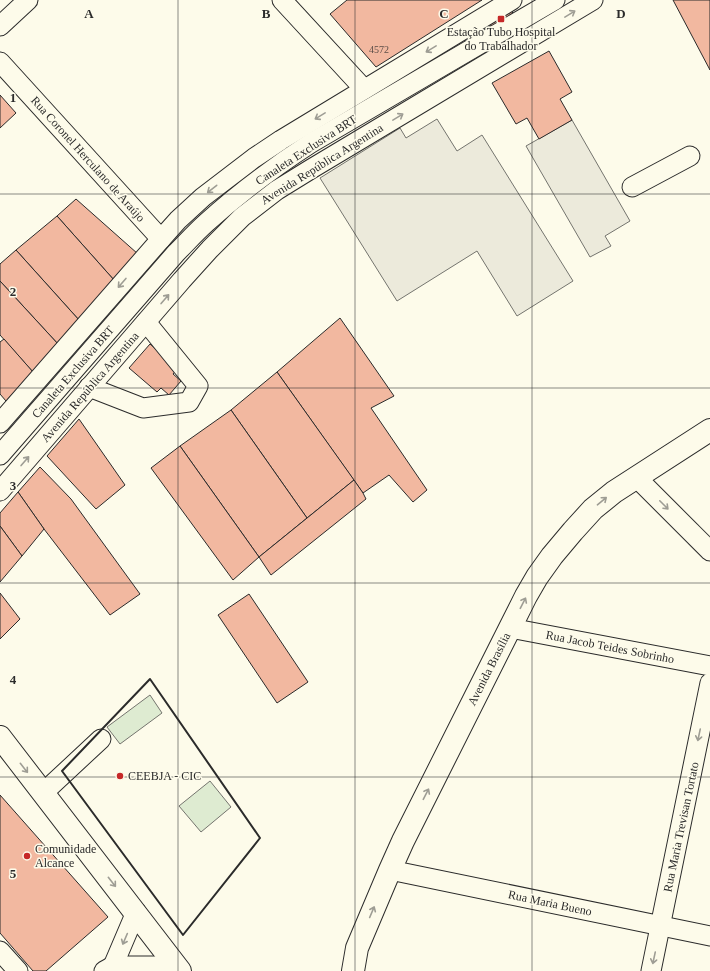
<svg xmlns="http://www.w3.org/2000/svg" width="710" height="971" font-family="'Times New Roman',serif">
	<rect width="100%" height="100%" fill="#fdfbea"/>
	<g fill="#deebd1" stroke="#74746e">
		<polygon points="150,695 162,713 120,744 107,727"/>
		<polygon points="210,781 231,807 201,832 179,806"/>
	</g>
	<g fill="#eceadb" stroke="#74746e">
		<polygon points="437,119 457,151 482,135 573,281 517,316 477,251 397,301 320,178 400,128 406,138"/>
		<polygon points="572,120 630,221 605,236 611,246 590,257 526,146"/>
	</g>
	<g fill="#f2b8a0" stroke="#2b2b2b">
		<polygon points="347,0 482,0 376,67 330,14"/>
		<polygon points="673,0 710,0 710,70"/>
		<polygon points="511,10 514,15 492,28 489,24"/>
		<polygon points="549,51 572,92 560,99 572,120 539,139 527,118 516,124 492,83"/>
		<polygon points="0,95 16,113 0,128"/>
		<polygon points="76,199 138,254 114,280 57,216"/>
		<polygon points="57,216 114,280 79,320 16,250"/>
		<polygon points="16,250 79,320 58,344 0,281 0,264"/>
		<polygon points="0,281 58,344 33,372 0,335"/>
		<polygon points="340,318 394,396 371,408 427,490 413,502 389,475 363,493 277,372"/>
		<polygon points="4,339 33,372 6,401 0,394 0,342"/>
		<polygon points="150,344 178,368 173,374 181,381 169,395 161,388 157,392 129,368"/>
		<polygon points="277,372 354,480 307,518 231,410"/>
		<polygon points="231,410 307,518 259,557 180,446"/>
		<polygon points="79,419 125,485 96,509 47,456"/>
		<polygon points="180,446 259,557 233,580 151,468"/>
		<polygon points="40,467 71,499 140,594 110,615 44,529 18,492"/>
		<polygon points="354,480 363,493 366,499 271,575 259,557"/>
		<polygon points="18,492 44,529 22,556 0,526 0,513"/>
		<polygon points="0,526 22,556 0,582"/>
		<polygon points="0,593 20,619 0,639"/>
		<polygon points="249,594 308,682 277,703 218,615"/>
		<polygon points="0,795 108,917 46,971 33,971 0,933"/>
	</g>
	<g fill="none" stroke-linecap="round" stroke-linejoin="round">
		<defs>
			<g id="minor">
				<polyline points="282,0 364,89"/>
				<polyline points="0,26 28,0"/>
				<polyline points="0,62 161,239"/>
				<polyline points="632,187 690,156"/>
				<polyline points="89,387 143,408 189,402 198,386 146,322"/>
				<polyline points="0,423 161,239 178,220 203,197 254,158 281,140 512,0"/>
				<path d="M0,455L176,253C186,243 196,232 206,223C239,193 274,167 311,143L555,0"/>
				<polyline points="636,477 710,551"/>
				<polyline points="0,491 182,280 210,249 242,217 277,190 311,169 593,0"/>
				<polyline points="510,628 710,666"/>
				<polyline points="43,793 101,739"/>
				<polyline points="390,870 710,936"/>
				<polyline points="0,951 18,971"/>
				<polyline points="113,966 136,912"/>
				<polyline points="104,971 113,966 176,966"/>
				<polyline points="651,971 710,683"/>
			</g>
			<g id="major">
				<polyline points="0,737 180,971"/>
				<polyline points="353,971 357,948 390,870 403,841 510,628 526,596 537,577 552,556 573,531 593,509 614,492 710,430"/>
			</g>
		</defs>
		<use href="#minor" stroke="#2b2b2b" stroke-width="21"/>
		<use href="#major" stroke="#2b2b2b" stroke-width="24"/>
		<use href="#minor" stroke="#fdfbea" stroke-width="19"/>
		<use href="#major" stroke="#fdfbea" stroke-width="22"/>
		<polygon stroke="#2b2b2b" stroke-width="2" points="150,679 260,838 183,935 62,771"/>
	</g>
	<defs><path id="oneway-shaft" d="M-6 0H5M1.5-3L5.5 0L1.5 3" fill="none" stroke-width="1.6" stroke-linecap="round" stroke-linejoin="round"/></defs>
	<g stroke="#9e9d94">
		<use href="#oneway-shaft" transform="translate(570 14) rotate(-31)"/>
		<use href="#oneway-shaft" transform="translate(431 49) rotate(149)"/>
		<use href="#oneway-shaft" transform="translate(320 116) rotate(149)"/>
		<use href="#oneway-shaft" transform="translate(398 117) rotate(-31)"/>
		<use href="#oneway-shaft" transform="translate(212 189) rotate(142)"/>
		<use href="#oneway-shaft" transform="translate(122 283) rotate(131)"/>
		<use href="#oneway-shaft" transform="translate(165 299) rotate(-49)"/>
		<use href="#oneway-shaft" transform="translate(25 461) rotate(-49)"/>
		<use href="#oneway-shaft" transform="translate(602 501) rotate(-40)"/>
		<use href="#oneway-shaft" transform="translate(664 505) rotate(45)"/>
		<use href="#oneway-shaft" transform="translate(523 603) rotate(-63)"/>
		<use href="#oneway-shaft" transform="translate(699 735) rotate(102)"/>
		<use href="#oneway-shaft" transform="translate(24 768) rotate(52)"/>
		<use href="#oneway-shaft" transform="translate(426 794) rotate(-63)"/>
		<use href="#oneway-shaft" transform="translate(112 882) rotate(52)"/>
		<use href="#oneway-shaft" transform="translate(372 912) rotate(-67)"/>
		<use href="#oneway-shaft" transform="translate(125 939) rotate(113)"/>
		<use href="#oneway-shaft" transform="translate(654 958) rotate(102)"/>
	</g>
	<path fill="none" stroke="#2b2b2b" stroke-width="1" stroke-opacity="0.55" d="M178,0V971M355,0V971M532,0V971M0,194H710M0,388H710M0,583H710M0,777H710"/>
	<g fill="#c62828" stroke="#fdfbea" stroke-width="1.5">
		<rect x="497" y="15" width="8" height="8" rx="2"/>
		<circle cx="120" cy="776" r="4"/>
		<circle cx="27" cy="856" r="4"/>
	</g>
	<g text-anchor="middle" stroke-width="3" stroke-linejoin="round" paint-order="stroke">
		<g font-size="10" fill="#5d4e48">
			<text x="379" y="53">4572</text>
		</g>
		<g font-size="12" fill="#2b2b2b" stroke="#fdfbea" text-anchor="start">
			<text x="501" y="36" text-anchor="middle">Estação Tubo Hospital<tspan x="501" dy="14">do Trabalhador</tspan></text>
			<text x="128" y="780">CEEBJA - CIC</text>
			<text x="35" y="853">Comunidade<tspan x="35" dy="14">Alcance</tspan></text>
		</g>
		<g font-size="12" fill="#2b2b2b" stroke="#fdfbea">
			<text transform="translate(306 150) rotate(-33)" y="4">Canaleta Exclusiva BRT</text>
			<text transform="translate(88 159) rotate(48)" y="4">Rua Coronel Herculano de Araújo</text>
			<text transform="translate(322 164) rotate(-32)" y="4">Avenida República Argentina</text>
			<text transform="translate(73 372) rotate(-49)" y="4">Canaleta Exclusiva BRT</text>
			<text transform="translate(90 387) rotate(-49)" y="4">Avenida República Argentina</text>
			<text transform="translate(610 647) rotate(11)" y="4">Rua Jacob Teides Sobrinho</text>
			<text transform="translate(489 669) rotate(-63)" y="4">Avenida Brasília</text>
			<text transform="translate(681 827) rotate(-78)" y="4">Rua Maria Trevisan Tortato</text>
			<text transform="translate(550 903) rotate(12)" y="4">Rua Maria Bueno</text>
		</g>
	</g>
	<g font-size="13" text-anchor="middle" font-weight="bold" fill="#2b2b2b" stroke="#fdfbea" stroke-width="3" stroke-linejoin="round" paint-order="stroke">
		<text x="89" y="18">A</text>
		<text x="266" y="18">B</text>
		<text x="444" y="18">C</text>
		<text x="621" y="18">D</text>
		<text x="13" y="102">1</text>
		<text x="13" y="296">2</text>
		<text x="13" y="490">3</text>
		<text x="13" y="684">4</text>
		<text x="13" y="878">5</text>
	</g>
</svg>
